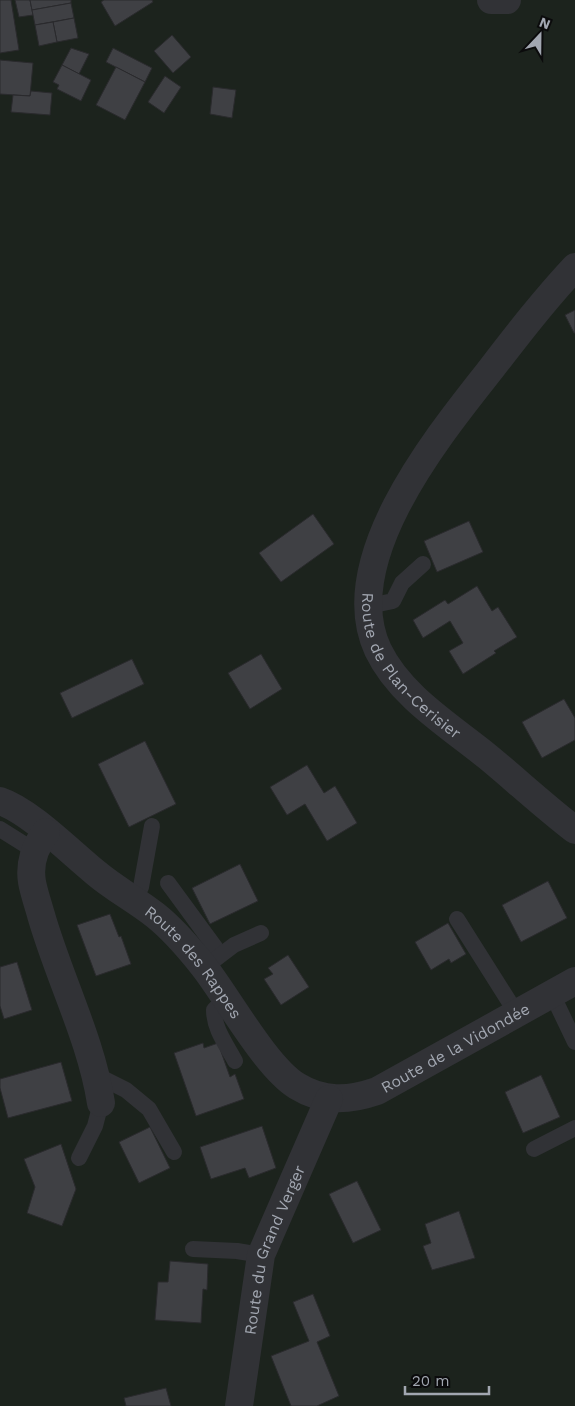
<svg xmlns="http://www.w3.org/2000/svg" width="575" height="1406" font-family="'Work Sans',sans-serif">
	<rect width="100%" height="100%" fill="#101011"/>
	<rect fill="#1c231d" x="0" y="0" width="575" height="1406"/>
	<g fill="#3f4044" stroke="#2a2a2d">
		<polygon points="0,0 11,0 19,50 0,53"/>
		<polygon points="15,0 30,0 33,15 19,17"/>
		<polygon points="30,0 71,0 71,3 32,10"/>
		<polygon points="104,0 152,0 153,2 115,26 101,2"/>
		<polygon points="71,3 74,18 35,25 32,10"/>
		<polygon points="74,18 78,38 57,42 53,22"/>
		<polygon points="53,22 57,42 39,46 35,25"/>
		<polygon points="172,35 191,57 173,73 154,51"/>
		<polygon points="71,48 89,54 79,74 62,65"/>
		<polygon points="113,48 152,68 145,82 106,62"/>
		<polygon points="0,60 33,63 30,96 0,94"/>
		<polygon points="62,65 91,80 81,101 57,89 59,85 53,82"/>
		<polygon points="116,67 145,82 125,120 96,105"/>
		<polygon points="165,76 181,87 164,113 148,102"/>
		<polygon points="213,87 236,90 232,118 210,114"/>
		<polygon points="31,91 52,93 50,115 11,112 13,95 30,96"/>
		<polygon points="575,310 575,333 574,333 565,315"/>
		<polygon points="313,514 334,544 281,582 259,553"/>
		<polygon points="469,521 483,552 437,572 424,541"/>
		<polygon points="477,586 492,611 498,607 517,637 494,651 496,653 463,674 449,651 463,643 450,621 423,638 413,620 445,600 448,604"/>
		<polygon points="261,654 282,689 250,709 228,673"/>
		<polygon points="132,659 144,684 72,718 60,693"/>
		<polygon points="564,699 575,718 575,740 542,758 522,722"/>
		<polygon points="145,741 176,804 129,827 98,764"/>
		<polygon points="307,765 324,793 335,786 357,823 327,841 305,804 287,815 270,787"/>
		<polygon points="240,864 258,901 210,924 192,888"/>
		<polygon points="548,881 567,918 521,942 502,905"/>
		<polygon points="110,914 119,937 121,936 131,964 96,976 77,925"/>
		<polygon points="448,923 466,954 451,963 449,959 431,970 415,942"/>
		<polygon points="288,955 309,987 281,1005 264,979 273,974 268,968"/>
		<polygon points="17,962 32,1010 4,1019 0,1006 0,967"/>
		<polygon points="203,1043 204,1048 218,1043 230,1077 235,1074 244,1099 196,1116 174,1053"/>
		<polygon points="61,1062 72,1101 8,1118 0,1088 0,1079"/>
		<polygon points="541,1075 560,1117 523,1133 505,1092"/>
		<polygon points="262,1126 276,1168 249,1178 245,1168 211,1179 200,1147"/>
		<polygon points="150,1127 170,1168 139,1183 119,1142"/>
		<polygon points="61,1144 76,1189 62,1226 27,1213 35,1187 24,1159"/>
		<polygon points="357,1181 381,1230 353,1243 329,1194"/>
		<polygon points="459,1211 475,1258 432,1270 423,1246 431,1243 425,1224"/>
		<polygon points="170,1261 208,1264 207,1290 203,1289 201,1323 155,1320 158,1282 168,1282"/>
		<polygon points="313,1294 330,1336 317,1342 339,1396 317,1406 291,1406 271,1356 309,1341 293,1302"/>
		<polygon points="166,1388 171,1406 126,1406 124,1398"/>
	</g>
	<g fill="none" stroke-linecap="round" stroke-linejoin="round">
		<g stroke="#313236" stroke-width="16">
			<polyline points="369,606 393,601 402,583 423,564"/>
			<polyline points="0,829 35,851"/>
			<polyline points="168,883 220,954"/>
			<polyline points="134,901 141,887 152,826"/>
			<polyline points="457,919 517,1014"/>
			<polyline points="213,961 234,945 261,933"/>
			<polyline points="552,994 575,1042"/>
			<path d="M226,998L214,1010C214,1029 226,1044 235,1061"/>
			<polyline points="96,1075 126,1090 149,1109 174,1152"/>
			<polyline points="534,1149 575,1128"/>
			<polyline points="79,1158 95,1126 101,1103"/>
			<polyline points="193,1249 237,1251 261,1255"/>
		</g>
		<g stroke="#313236" stroke-width="28">
			<polyline points="491,0 507,0"/>
			<path id="s1" d="M575,267C545,299 518,334 491,369C439,435 336,560 378,650C400,696 450,726 488,757C517,781 545,807 575,830"/>
			<path id="s2" d="M0,801C30,811 70,852 96,873C115,889 136,900 155,915C174,930 189,948 204,967C228,998 266,1067 297,1086C323,1102 348,1101 377,1091L575,981"/>
			<path d="M46,832C35,846 29,864 32,882C34,893 38,904 41,915C59,978 91,1039 101,1103"/>
			<path id="s3" d="M239,1406L261,1255L329,1099"/>
		</g>
	</g>
	<g text-anchor="middle" stroke-width="4" stroke-linejoin="round" paint-order="stroke">
		<g font-size="16" fill="#a2a7b1" stroke="#0b0b0c">
			<text dy="6" stroke="none"><textPath href="#s1" startOffset="479">Route de Plan-Cerisier</textPath></text>
			<text dy="6" stroke="none"><textPath href="#s2" startOffset="254">Route des Rappes</textPath></text>
			<text dy="6" stroke="none"><textPath href="#s2" startOffset="589">Route de la Vidondée</textPath></text>
			<text dy="6" stroke="none"><textPath href="#s3" startOffset="161">Route du Grand Verger</textPath></text>
		</g>
	</g>
	<g transform="translate(540 35) rotate(22)" stroke="#0b0b0c" stroke-width="4" paint-order="stroke">
	<path d="M0-4L9 19L0 12L-9 19Z" fill="#a2a7b1"/>
	<text y="-8" font-size="14" font-weight="bold" text-anchor="middle" fill="#a2a7b1">N</text>
	</g>
	<path d="M405 1386v8h84v-8" fill="none" stroke="#a2a7b1" stroke-width="2.5"/>
	<text x="412" y="1386" font-size="15" fill="#a2a7b1" stroke="#0b0b0c" stroke-width="4" paint-order="stroke">20 m</text>
</svg>
